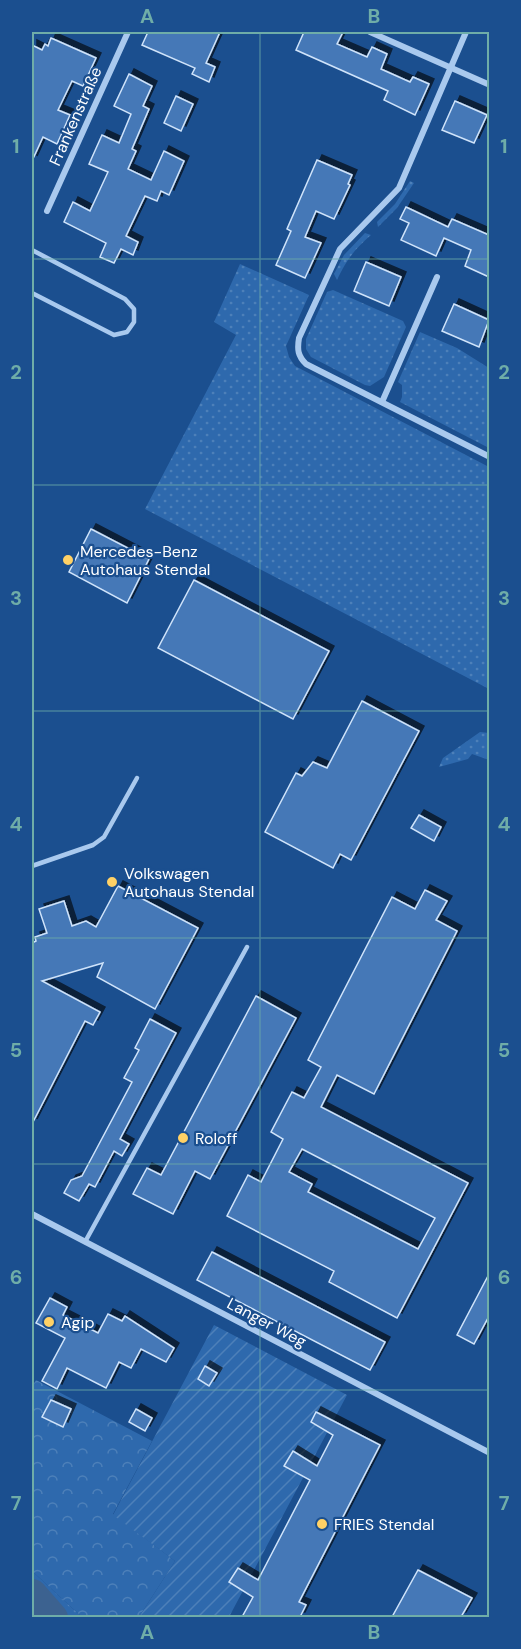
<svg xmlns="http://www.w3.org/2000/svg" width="521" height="1649" font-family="'DM Sans',sans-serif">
	<defs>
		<pattern id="grass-dots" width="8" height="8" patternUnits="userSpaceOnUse" patternTransform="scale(1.5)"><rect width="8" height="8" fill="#2e69ad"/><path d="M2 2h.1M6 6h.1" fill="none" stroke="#4d80b9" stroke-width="1.8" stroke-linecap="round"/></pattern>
		<pattern id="forest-crowns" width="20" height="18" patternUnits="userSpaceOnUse" patternTransform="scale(1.5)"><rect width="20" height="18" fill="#2e69ad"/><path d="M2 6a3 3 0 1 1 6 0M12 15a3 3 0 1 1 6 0" fill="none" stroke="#4d80b9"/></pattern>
		<pattern id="garden-furrows" width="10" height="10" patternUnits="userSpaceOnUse" patternTransform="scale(1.5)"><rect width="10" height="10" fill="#2e69ad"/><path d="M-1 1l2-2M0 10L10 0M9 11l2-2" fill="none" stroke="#4d80b9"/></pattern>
		<filter id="shadow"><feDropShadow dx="5" dy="-5" stdDeviation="0" flood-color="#0009"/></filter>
	</defs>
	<rect width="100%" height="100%" fill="#1b4f8f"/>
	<g fill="url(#grass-dots)">
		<polygon points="410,181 414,183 397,208 378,227 377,222 395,204"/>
		<path d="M365,233L371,235C354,250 347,259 337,280L334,274L344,255Z"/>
		<polygon points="240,264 309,295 286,346 289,357 295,366 489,467 489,689 145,509 236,335 214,322"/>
		<polygon points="333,290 403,321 406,327 384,377 370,386 365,385 311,357 306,349 306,339 327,292"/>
		<polygon points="420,332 457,348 489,368 489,448 400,402 402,397 402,385 398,382"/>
		<polygon points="480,732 489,733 489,760 472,754 468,759 439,767 443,758"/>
		<polygon points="32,1571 82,1617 32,1617"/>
	</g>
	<polygon fill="url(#forest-crowns)" points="36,1380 152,1441 113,1514 175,1561 139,1617 82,1617 32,1571 32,1387"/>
	<polygon fill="url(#garden-furrows)" points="214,1325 347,1395 229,1617 139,1617 175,1561 113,1515"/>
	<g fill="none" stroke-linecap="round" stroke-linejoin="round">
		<polyline stroke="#3c6290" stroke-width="30" points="32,1594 53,1618"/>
	</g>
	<g fill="#4478b7" stroke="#cfe3fa" stroke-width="1.5" fill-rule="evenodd" filter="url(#shadow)">
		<polygon points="148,32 220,32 206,63 215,67 209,82 192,74 195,68 142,45"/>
		<polygon points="304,32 343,32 337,44 367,57 372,47 387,54 381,69 410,82 413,77 429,84 415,115 384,100 388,91 296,50"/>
		<polygon points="51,38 96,58 83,86 72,81 58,110 70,115 57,144 43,137 32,161 32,45 42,50 45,44 48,46"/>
		<polygon points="129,74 152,86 143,106 149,109 132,149 136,151 128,169 151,180 164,151 184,161 169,195 161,191 157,201 145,196 126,236 138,242 133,255 121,249 114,263 100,257 106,243 64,222 73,202 90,211 108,172 89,164 102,135 119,143 131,114 114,106"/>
		<polygon points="176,96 193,104 181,131 164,123"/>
		<polygon points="455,101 487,115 474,143 442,130"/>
		<polygon points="317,160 352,175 348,184 350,185 334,219 316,211 305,237 321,243 305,278 276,265 291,231 287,229"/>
		<polygon points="406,207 448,227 452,219 489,235 489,277 465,266 471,250 444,238 436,256 401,240 409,223 400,219"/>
		<polygon points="366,262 401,277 389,306 354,291"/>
		<polygon points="454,304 489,320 479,347 442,331"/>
		<polygon points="91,529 149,559 127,603 69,572"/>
		<polygon points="194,580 329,651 293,719 158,648"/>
		<polygon points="362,701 419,731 351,860 340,854 333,868 265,832 296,773 302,776 313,762 327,768"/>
		<polygon points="419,815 441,827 434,841 411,828"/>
		<polygon points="118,886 198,928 155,1009 97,977 103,963 42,981 100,1012 93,1025 85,1021 32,1124 32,943 36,941 35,937 47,933 39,909 64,901 72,926 86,921 96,927"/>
		<path d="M425,890L447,901L436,920L457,931L374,1094L337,1075L321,1107L468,1183L397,1318L329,1282L334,1271L227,1216L248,1175L261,1182L283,1139L271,1132L292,1092L304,1098L321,1067L308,1060L392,897L415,909ZM302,1149L435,1218L418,1249L308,1192L312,1184L289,1172Z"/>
		<polygon points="256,996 296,1018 210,1179 195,1171 173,1214 133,1194 147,1168 161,1175"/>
		<polygon points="150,1019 176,1033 120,1139 129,1144 122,1156 114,1151 95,1187 89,1184 79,1201 64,1193 71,1180 82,1176 132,1082 124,1078 139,1050 135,1048"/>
		<polygon points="212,1252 385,1342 370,1370 197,1280"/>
		<polygon points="489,1274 489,1316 474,1344 457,1335"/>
		<polygon points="50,1298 67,1307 63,1315 98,1333 108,1314 122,1321 125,1316 174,1348 166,1362 141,1349 131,1368 119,1362 106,1388 67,1368 57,1389 42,1381 65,1338 36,1323"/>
		<polygon points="205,1366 217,1373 209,1386 198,1379"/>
		<polygon points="51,1400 71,1409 63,1427 42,1417"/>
		<polygon points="136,1409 152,1418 145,1431 129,1422"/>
		<polygon points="316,1412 380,1445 299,1602 306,1605 300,1617 242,1617 253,1597 229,1582 238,1568 258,1580 310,1480 284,1466 293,1451 317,1466 333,1435 311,1422"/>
		<polygon points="418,1570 472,1598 461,1617 392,1617"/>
	</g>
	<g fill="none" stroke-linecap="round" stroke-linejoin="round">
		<g stroke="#a9c9ee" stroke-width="4.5">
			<polyline points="32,250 125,299 134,309 134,322 127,332 114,335 32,293"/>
			<polyline points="32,866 93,845 104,837 137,778"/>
			<polyline points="85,1242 247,947"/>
		</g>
		<g stroke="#a9c9ee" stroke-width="6">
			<polyline points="370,32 490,85"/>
			<path d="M466,32L399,188L340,249L299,338C297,350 298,356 306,364L490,457"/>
			<polyline points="47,211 128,32"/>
			<polyline points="382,402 437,277"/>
			<polyline points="32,1214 490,1453"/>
		</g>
	</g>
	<path fill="none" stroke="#6fada8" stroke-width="1.5" stroke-opacity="0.55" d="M260,32V1618M32,259H490M32,485H490M32,711H490M32,938H490M32,1164H490M32,1390H490"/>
	<g fill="#ffd166" stroke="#1b4f8f" stroke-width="2">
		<circle cx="68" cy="560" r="6"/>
		<circle cx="112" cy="882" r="6"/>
		<circle cx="183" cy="1138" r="6"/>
		<circle cx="49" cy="1322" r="6"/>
		<circle cx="322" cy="1524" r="6"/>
	</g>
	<g text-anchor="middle" stroke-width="4.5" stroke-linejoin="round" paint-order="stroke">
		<g font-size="16" fill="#fff" stroke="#1b4f8f">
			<text transform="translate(75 116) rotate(-66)" y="6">Frankenstraße</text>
			<text transform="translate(267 1322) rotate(28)" y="6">Langer Weg</text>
		</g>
		<g font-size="16" fill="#fff" stroke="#1b4f8f" text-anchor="start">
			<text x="80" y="557">Mercedes-Benz<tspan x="80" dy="18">Autohaus Stendal</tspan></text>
			<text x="124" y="879">Volkswagen<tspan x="124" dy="18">Autohaus Stendal</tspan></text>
			<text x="195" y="1144">Roloff</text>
			<text x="61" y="1328">Agip</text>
			<text x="334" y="1530">FRIES Stendal</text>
		</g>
	</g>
	<rect width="521" height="1649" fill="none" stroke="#1b4f8f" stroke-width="66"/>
	<rect x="33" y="33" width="455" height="1583" fill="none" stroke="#6fada8" stroke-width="2"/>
	<g font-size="20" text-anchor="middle" font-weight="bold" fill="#6fada8">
		<text x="147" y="23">A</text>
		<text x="374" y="23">B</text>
		<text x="16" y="153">1</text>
		<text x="504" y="153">1</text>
		<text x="16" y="379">2</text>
		<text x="504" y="379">2</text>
		<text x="16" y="605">3</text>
		<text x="504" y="605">3</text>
		<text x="16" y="831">4</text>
		<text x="504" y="831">4</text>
		<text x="16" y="1057">5</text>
		<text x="504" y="1057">5</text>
		<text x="16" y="1284">6</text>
		<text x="504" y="1284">6</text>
		<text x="16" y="1510">7</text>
		<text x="504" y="1510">7</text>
		<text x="147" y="1639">A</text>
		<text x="374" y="1639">B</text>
	</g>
</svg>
